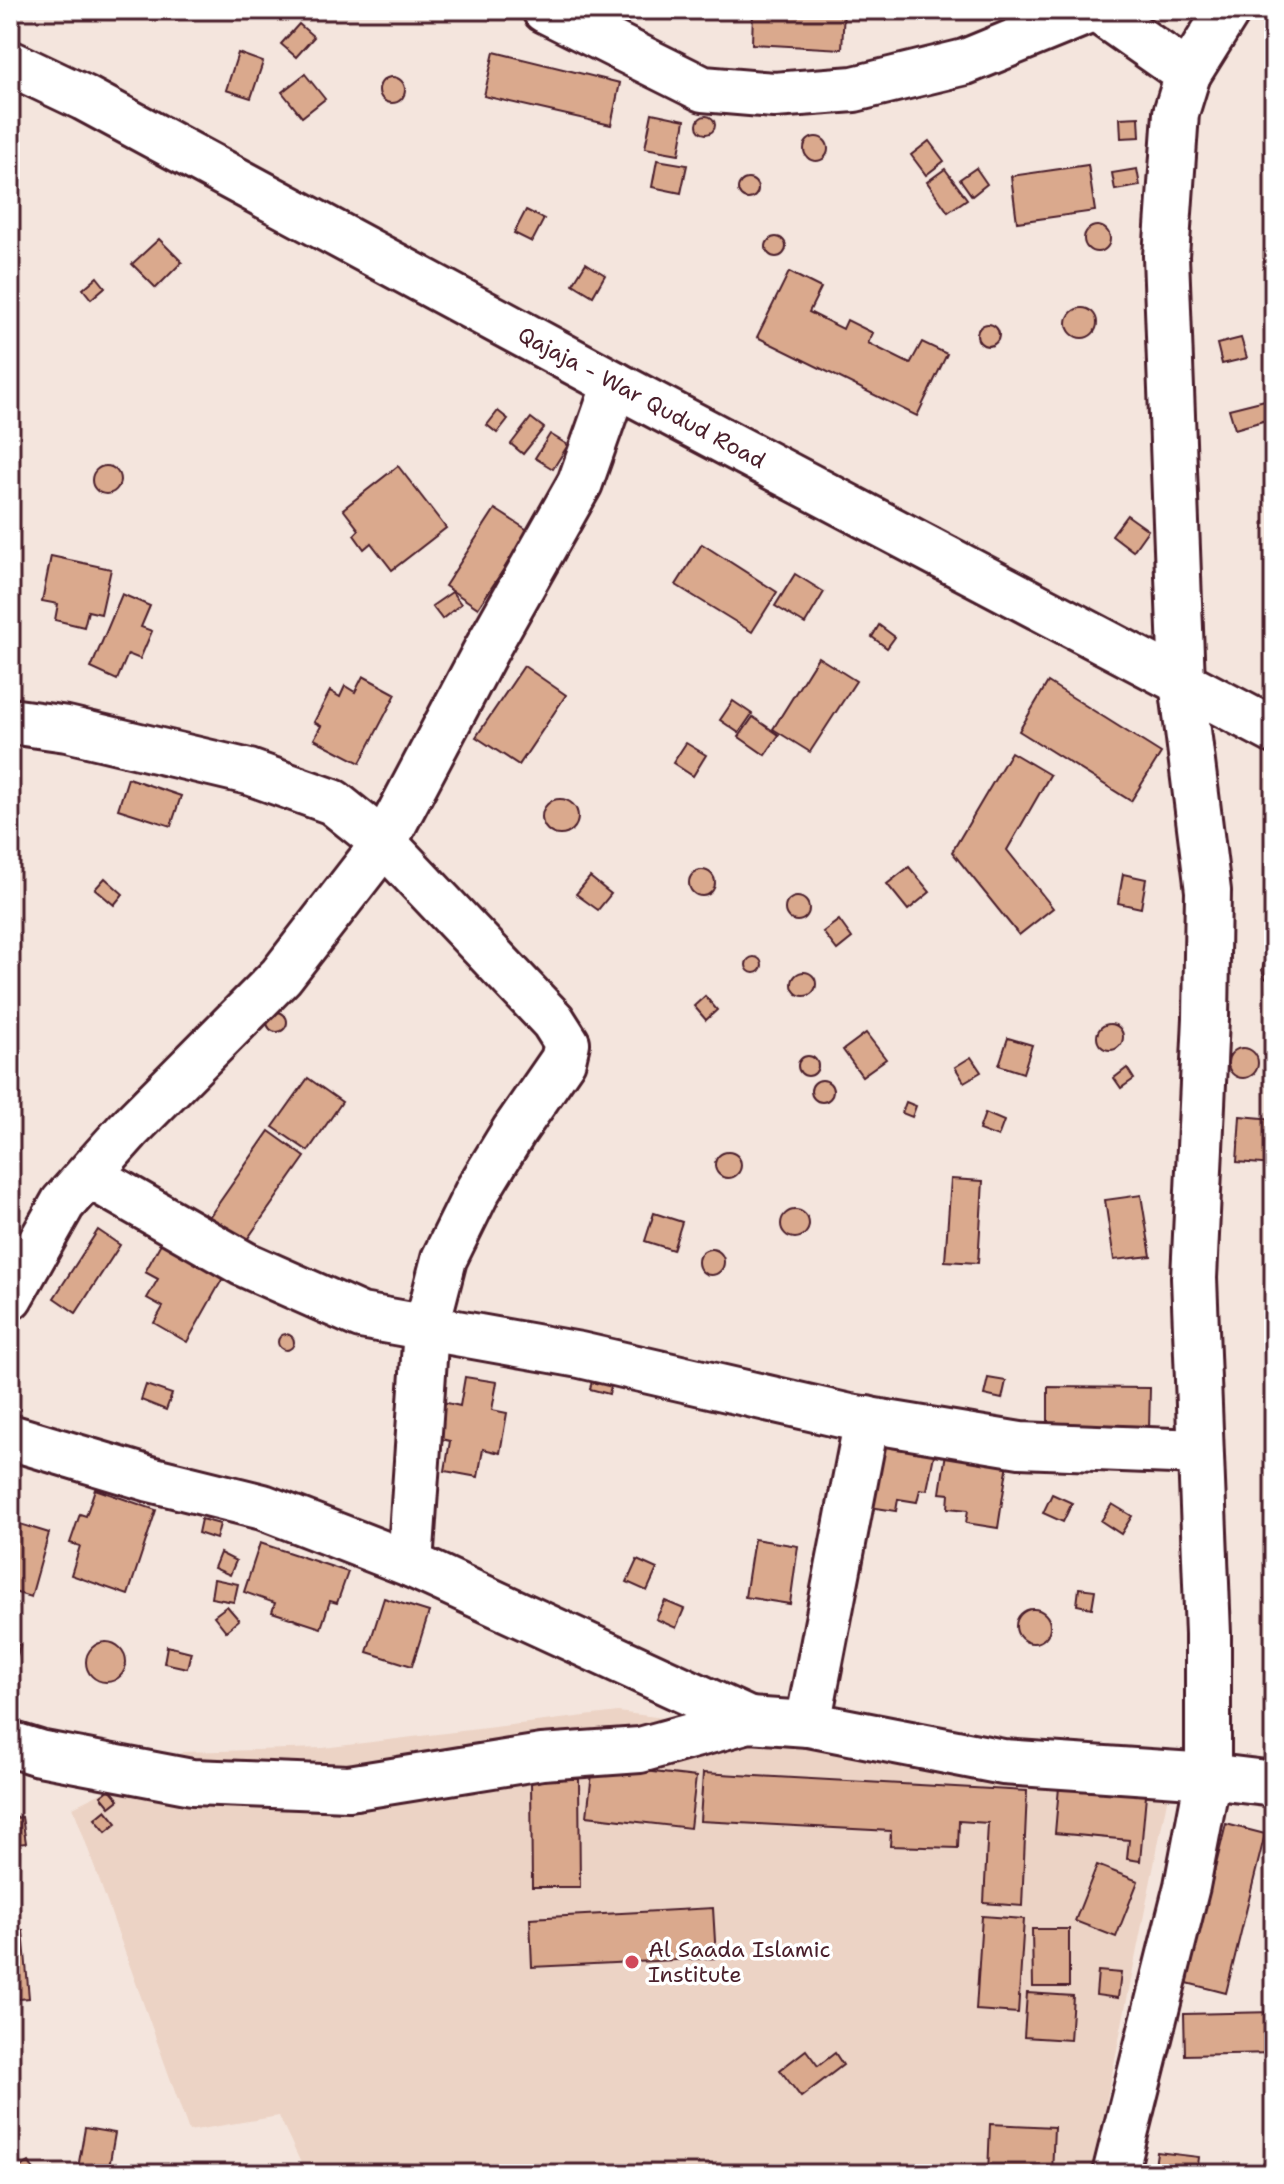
<svg xmlns="http://www.w3.org/2000/svg" width="1284" height="2184" font-family="'Shantell Sans',sans-serif">
	<rect width="100%" height="100%" fill="#f4e5dd"/>
	<filter id="ink" filterUnits="userSpaceOnUse"><feTurbulence type="fractalNoise" baseFrequency=".0125" numOctaves="2"/><feDisplacementMap in="SourceGraphic" scale="16" xChannelSelector="R" yChannelSelector="G"/><feConvolveMatrix kernelMatrix="1 2 1 2 8 2 1 2 1" color-interpolation-filters="sRGB"/></filter>
	<g filter="url(#ink)">
		<polygon fill="#ecd3c5" points="618,1712 1170,1785 1092,2174 306,2174 279,2116 189,2131 73,1807 183,1752 323,1748"/>
		<g fill="#daa98d" stroke="#4a1f2b" stroke-width="2">
			<polygon points="753,10 844,10 842,49 752,44"/>
			<polygon points="299,24 314,37 296,57 281,44"/>
			<polygon points="494,52 620,83 611,125 484,96"/>
			<polygon points="238,53 263,62 251,98 226,90"/>
			<polygon points="305,74 325,99 302,117 282,92"/>
			<circle cx="392" cy="90" r="13"/>
			<polygon points="652,113 685,120 679,154 645,148"/>
			<circle cx="706" cy="125" r="9"/>
			<polygon points="1139,117 1140,137 1121,138 1120,118"/>
			<circle cx="816" cy="149" r="12"/>
			<polygon points="929,141 944,161 926,175 911,155"/>
			<polygon points="657,160 687,165 681,193 652,187"/>
			<polygon points="1088,165 1095,211 1017,222 1011,176"/>
			<polygon points="976,168 987,184 972,196 960,179"/>
			<polygon points="945,169 967,199 948,212 927,182"/>
			<polygon points="1137,169 1140,186 1115,190 1112,173"/>
			<circle cx="748" cy="189" r="10"/>
			<polygon points="526,210 544,219 532,242 514,233"/>
			<circle cx="1097" cy="239" r="13"/>
			<circle cx="776" cy="247" r="10"/>
			<polygon points="159,239 182,262 156,288 132,264"/>
			<polygon points="586,263 605,275 593,296 573,284"/>
			<polygon points="789,272 821,288 809,312 843,329 847,320 873,333 868,343 910,364 922,342 947,354 917,416 757,337"/>
			<polygon points="97,277 105,287 91,299 83,289"/>
			<circle cx="1082" cy="323" r="15"/>
			<circle cx="988" cy="335" r="11"/>
			<polygon points="1241,338 1247,358 1222,364 1217,344"/>
			<polygon points="1265,400 1270,419 1235,429 1229,409"/>
			<polygon points="498,411 508,419 497,433 487,425"/>
			<polygon points="531,418 544,428 523,454 511,444"/>
			<polygon points="550,434 568,445 553,469 535,458"/>
			<polygon points="398,466 446,528 392,570 371,543 364,549 354,535 359,530 343,509"/>
			<circle cx="106" cy="480" r="14"/>
			<polygon points="495,509 529,531 478,608 445,586"/>
			<polygon points="1127,515 1148,530 1133,551 1112,535"/>
			<polygon points="702,544 777,592 752,632 676,585"/>
			<polygon points="51,556 111,569 101,614 88,611 84,627 55,620 58,604 42,601"/>
			<polygon points="795,574 824,592 805,624 775,606"/>
			<polygon points="452,592 461,604 442,619 432,606"/>
			<polygon points="122,594 150,606 141,627 152,631 140,659 128,654 117,680 91,668"/>
			<polygon points="879,625 895,637 887,648 872,637"/>
			<polygon points="818,657 856,681 810,752 773,729"/>
			<polygon points="524,666 566,695 519,765 476,737"/>
			<polygon points="363,676 396,694 360,763 314,739 321,726 314,722 330,691 340,697 345,686 355,692"/>
			<polygon points="1048,682 1161,753 1131,801 1019,731"/>
			<polygon points="733,701 752,714 739,733 720,720"/>
			<polygon points="753,717 779,735 765,755 739,737"/>
			<polygon points="686,743 706,755 693,776 673,763"/>
			<polygon points="1011,752 1050,775 1007,850 1053,908 1019,935 952,852"/>
			<polygon points="128,778 181,796 171,826 118,809"/>
			<circle cx="560" cy="817" r="18"/>
			<polygon points="909,867 930,892 908,910 887,884"/>
			<circle cx="702" cy="883" r="13"/>
			<polygon points="1123,874 1146,879 1141,908 1118,903"/>
			<polygon points="590,877 611,894 598,910 576,894"/>
			<polygon points="105,878 123,894 114,905 95,889"/>
			<circle cx="797" cy="909" r="12"/>
			<polygon points="839,920 852,938 837,950 823,932"/>
			<circle cx="754" cy="965" r="8"/>
			<polygon points="1271,957 1274,957 1274,983 1265,978 1262,970 1264,962"/>
			<circle cx="804" cy="984" r="12"/>
			<polygon points="705,996 717,1010 706,1020 694,1006"/>
			<circle cx="277" cy="1022" r="10"/>
			<circle cx="1110" cy="1037" r="13"/>
			<polygon points="866,1033 886,1059 862,1076 843,1050"/>
			<polygon points="1008,1038 1032,1045 1023,1073 999,1065"/>
			<circle cx="1243" cy="1063" r="15"/>
			<circle cx="808" cy="1066" r="10"/>
			<polygon points="971,1057 981,1072 964,1082 955,1067"/>
			<polygon points="1127,1068 1134,1079 1121,1088 1114,1078"/>
			<polygon points="308,1078 342,1102 308,1151 273,1127"/>
			<circle cx="822" cy="1091" r="11"/>
			<polygon points="906,1102 916,1106 912,1117 902,1113"/>
			<polygon points="985,1113 1004,1121 998,1137 979,1130"/>
			<polygon points="1240,1116 1274,1119 1274,1165 1237,1162"/>
			<polygon points="269,1131 305,1157 241,1248 205,1223"/>
			<circle cx="728" cy="1165" r="13"/>
			<polygon points="951,1179 983,1181 978,1263 945,1261"/>
			<polygon points="1141,1195 1151,1256 1114,1260 1105,1200"/>
			<circle cx="795" cy="1224" r="14"/>
			<polygon points="654,1213 682,1222 673,1250 645,1241"/>
			<polygon points="98,1230 120,1245 76,1313 54,1298"/>
			<polygon points="161,1243 223,1278 187,1342 154,1323 163,1307 147,1298 158,1279 145,1272"/>
			<circle cx="711" cy="1262" r="13"/>
			<circle cx="286" cy="1342" r="8"/>
			<polygon points="595,1367 615,1371 609,1394 590,1389"/>
			<polygon points="465,1377 497,1382 492,1410 507,1413 500,1453 483,1449 478,1477 445,1471 450,1441 437,1438 443,1402 460,1406"/>
			<polygon points="988,1378 1006,1381 1002,1399 984,1395"/>
			<polygon points="146,1385 172,1394 166,1410 141,1400"/>
			<polygon points="1048,1387 1150,1388 1149,1430 1048,1428"/>
			<polygon points="875,1434 936,1445 927,1490 920,1489 917,1502 898,1499 896,1511 863,1506"/>
			<polygon points="947,1446 1009,1456 998,1528 966,1523 968,1510 948,1508 949,1494 940,1493"/>
			<polygon points="95,1489 156,1510 128,1595 71,1575 80,1546 70,1543 80,1514 86,1516"/>
			<polygon points="1052,1494 1072,1503 1063,1522 1043,1513"/>
			<polygon points="1112,1504 1132,1516 1121,1534 1101,1521"/>
			<polygon points="201,1519 220,1524 216,1539 198,1533"/>
			<polygon points="10,1521 49,1533 31,1597 10,1591"/>
			<polygon points="754,1539 798,1546 790,1604 745,1597"/>
			<polygon points="260,1543 348,1572 337,1603 330,1601 321,1628 272,1612 275,1603 244,1592"/>
			<polygon points="220,1553 236,1561 230,1575 214,1568"/>
			<polygon points="637,1560 657,1569 647,1591 627,1582"/>
			<polygon points="214,1579 238,1584 234,1602 211,1598"/>
			<polygon points="1079,1588 1095,1590 1092,1608 1077,1605"/>
			<polygon points="384,1598 429,1612 412,1666 367,1652"/>
			<polygon points="665,1601 684,1609 676,1628 656,1619"/>
			<polygon points="227,1606 239,1620 226,1631 214,1616"/>
			<circle cx="1033" cy="1626" r="17"/>
			<circle cx="106" cy="1662" r="20"/>
			<polygon points="10,1643 20,1645 14,1667 10,1666"/>
			<polygon points="167,1646 191,1652 187,1668 164,1663"/>
			<polygon points="593,1765 696,1777 690,1828 587,1816"/>
			<polygon points="703,1773 1027,1791 1022,1906 984,1903 988,1823 959,1821 958,1848 890,1846 891,1831 700,1821"/>
			<polygon points="531,1779 579,1779 580,1887 532,1887"/>
			<polygon points="1059,1787 1146,1795 1140,1861 1127,1859 1129,1840 1055,1833"/>
			<polygon points="110,1789 119,1800 110,1807 101,1796"/>
			<polygon points="106,1810 117,1823 106,1832 95,1819"/>
			<polygon points="22,1817 26,1843 10,1845 10,1819"/>
			<polygon points="1226,1824 1265,1834 1226,1993 1187,1983"/>
			<polygon points="1097,1865 1138,1881 1116,1937 1075,1921"/>
			<polygon points="713,1908 716,1958 532,1967 530,1918"/>
			<polygon points="982,1916 1024,1919 1018,2013 976,2010"/>
			<polygon points="1032,1929 1069,1929 1069,1987 1033,1987"/>
			<polygon points="23,1930 29,1998 10,2000 10,1931"/>
			<polygon points="1098,1971 1121,1973 1118,1998 1096,1995"/>
			<polygon points="1027,1993 1073,1996 1070,2040 1024,2037"/>
			<polygon points="1274,2012 1274,2053 1185,2055 1184,2014"/>
			<polygon points="806,2050 818,2066 835,2053 843,2065 801,2097 780,2070"/>
			<polygon points="990,2124 1054,2127 1052,2174 988,2174"/>
			<polygon points="85,2128 115,2133 108,2173 78,2168"/>
			<polygon points="1157,2152 1199,2157 1197,2174 1154,2174"/>
			<polygon points="29,2162 36,2174 10,2174 10,2173"/>
			<polygon points="1271,2163 1274,2174 1254,2174"/>
		</g>
		<g fill="none" stroke-linecap="round" stroke-linejoin="round">
			<defs>
				<g id="minor">
					<polyline points="545,10 703,89 774,95 854,89 965,62 1092,10"/>
					<polyline points="1097,10 1188,74 1176,113 1166,256 1182,682 1208,891 1206,1018 1194,1278 1208,1634 1208,1776 1187,1886 1115,2174"/>
					<polyline points="1188,74 1228,10"/>
					<polyline points="10,721 67,729 249,772 333,802 384,843 553,1021 567,1043 563,1060 514,1131 478,1190 444,1259 426,1329 410,1564"/>
					<polyline points="90,1176 244,1264 361,1316 580,1355 850,1417 1020,1445 1199,1452"/>
					<polyline points="10,1297 63,1203 128,1130 281,976 384,843 486,650 580,483 615,384"/>
					<polyline points="808,1724 867,1419"/>
					<polyline points="10,1744 39,1753 192,1782 349,1788 542,1757 640,1750 749,1720 808,1724 1003,1762 1208,1776 1274,1784"/>
				</g>
				<g id="tertiary">
					<polyline points="10,63 84,98 615,384 1274,731"/>
					<polyline points="10,1437 150,1479 263,1507 410,1564 749,1720"/>
				</g>
			</defs>
			<use href="#minor" stroke="#4a1f2b" stroke-width="50"/>
			<use href="#tertiary" stroke="#4a1f2b" stroke-width="50"/>
			<use href="#minor" stroke="#fff" stroke-width="44"/>
			<use href="#tertiary" stroke="#fff" stroke-width="44"/>
		</g>
	</g>
	<circle fill="#d1495b" stroke="#fff" stroke-width="3" cx="632" cy="1962" r="8"/>
	<g text-anchor="middle" stroke-width="7" stroke-linejoin="round" paint-order="stroke">
		<g font-size="22" fill="#4a1f2b" stroke="#fff">
			<text transform="translate(642 397) rotate(28)" y="8">Qajaja - War Qudud Road</text>
		</g>
		<g font-size="22" fill="#4a1f2b" stroke="#fff" text-anchor="start">
			<text x="648" y="1957">Al Saada Islamic<tspan x="648" dy="25">Institute</tspan></text>
		</g>
	</g>
	<rect width="1284" height="2184" fill="none" stroke="#fff" stroke-width="40"/>
	<rect x="20" y="20" width="1244" height="2144" fill="none" stroke="#4a1f2b" stroke-width="3" filter="url(#ink)"/>
</svg>
